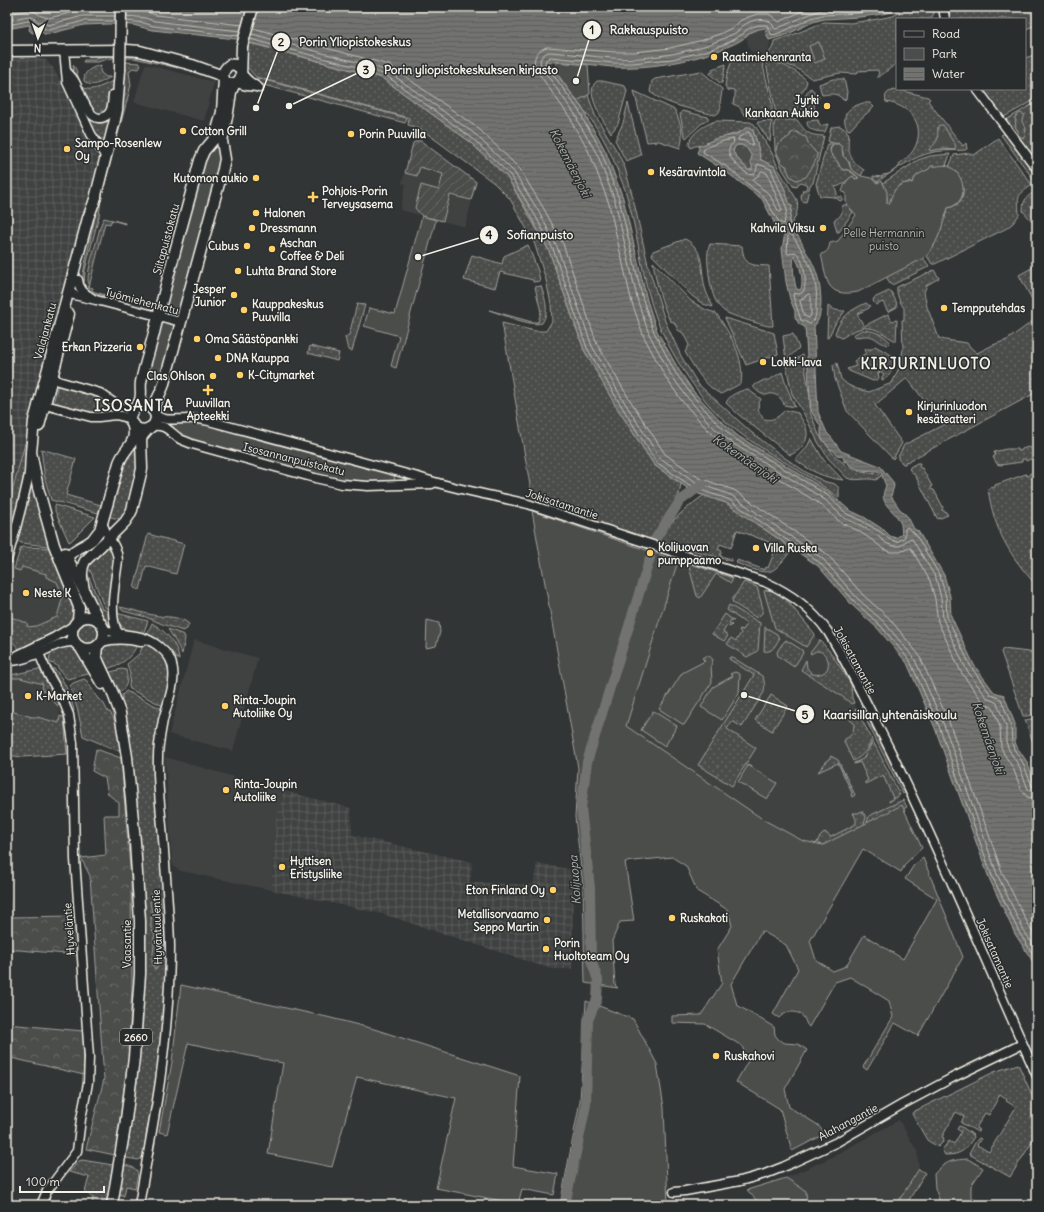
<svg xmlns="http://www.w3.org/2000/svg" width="1044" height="1212" font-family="Delius,sans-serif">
	<defs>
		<pattern id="industrial-grid" width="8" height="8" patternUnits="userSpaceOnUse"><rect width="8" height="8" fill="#404242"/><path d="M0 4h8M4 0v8" fill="none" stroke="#5c5e5d"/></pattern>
		<pattern id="grass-dots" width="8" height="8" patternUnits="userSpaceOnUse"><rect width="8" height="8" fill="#4b4d4c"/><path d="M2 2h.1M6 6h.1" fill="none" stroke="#666766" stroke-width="1.8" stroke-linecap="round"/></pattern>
		<pattern id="forest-crowns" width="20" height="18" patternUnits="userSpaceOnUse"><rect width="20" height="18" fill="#4b4d4c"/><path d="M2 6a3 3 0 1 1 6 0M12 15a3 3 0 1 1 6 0" fill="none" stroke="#666766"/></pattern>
		<pattern id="garden-furrows" width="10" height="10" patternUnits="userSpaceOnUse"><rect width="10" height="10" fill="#4b4d4c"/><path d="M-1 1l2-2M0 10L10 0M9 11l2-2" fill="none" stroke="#666766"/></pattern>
		<pattern id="water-rules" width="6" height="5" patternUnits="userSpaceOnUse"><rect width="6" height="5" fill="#727370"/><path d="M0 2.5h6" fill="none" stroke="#5e5e5b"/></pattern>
	</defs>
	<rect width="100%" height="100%" fill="#323535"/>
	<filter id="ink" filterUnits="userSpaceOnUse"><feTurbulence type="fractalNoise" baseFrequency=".025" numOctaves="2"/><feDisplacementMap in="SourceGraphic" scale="8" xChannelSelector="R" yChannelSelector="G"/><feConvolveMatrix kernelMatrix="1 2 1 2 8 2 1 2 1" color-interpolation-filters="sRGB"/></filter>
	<g filter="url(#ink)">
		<g fill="#404242">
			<polygon points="763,28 770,41 769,50 765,54 759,54 750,51 748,46 747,38 749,34 753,31"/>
			<polygon points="145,64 214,82 204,121 134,102"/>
			<polygon points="416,140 420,141 477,181 465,227 400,210 406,184 402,183 412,145 414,142"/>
			<polygon points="19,550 49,558 65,592 57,617 9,638 7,633 7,592"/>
			<polygon points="678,561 715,574 744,582 772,593 814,635 831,654 850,687 854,703 902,805 823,845 803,841 764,820 626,726"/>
			<polygon points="194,640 258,658 233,751 169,734"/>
			<polygon points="14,676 43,682 60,709 59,724 37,717 32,717 7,710 7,680"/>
			<polygon points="165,757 284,791 276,818 271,890 181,871 177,869 174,867 172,862"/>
			<polygon points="899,1120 917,1151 919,1169 896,1205 807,1205 806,1191 786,1178 830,1158"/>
		</g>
		<g fill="url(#industrial-grid)">
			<polygon points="31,57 46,60 53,68 70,97 100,162 9,503 7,505 7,58"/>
			<polygon points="284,791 351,808 352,835 472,862 470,882 533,885 537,863 573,870 572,969 551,969 383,914 271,890 276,818"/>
		</g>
		<g fill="url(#grass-dots)" stroke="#a09f9a">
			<path d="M909,7H935L934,13L931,19H897V63L879,77H877L879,73L877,70L858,71L857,74L840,73L812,79L798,69L764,56C771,52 773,48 774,41L795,34L824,22L851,23L878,19L893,16Z"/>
			<polygon points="949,7 1037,7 1037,25 1028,28 1025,32 1025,19 950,19 948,9"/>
			<polygon points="249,43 382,78 469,141 507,177 549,251 584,350 654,465 681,484 679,495 649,541 548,506 532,497 502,323 535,331 546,331 552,321 551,304 546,280 534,242 510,199 494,183 425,132 416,127 408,125 409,118 256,77 247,67 247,53"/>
			<path d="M744,54C750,54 759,56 762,61L772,104V115L770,117C763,117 751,120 745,115C738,109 744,108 733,104L734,98L735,97V91L727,90L725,86L727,74L731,63Z"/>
			<polygon points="1037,54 1037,82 1034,89 1033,101 1002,118 982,89 1025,89 1025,58"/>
			<polygon points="112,55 138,56 173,66 178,68 134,58 112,58 97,62 83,62 84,60 95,60 95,58"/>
			<path d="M766,61C780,62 798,71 807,81C806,86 804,89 801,93C797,100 798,107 798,114L776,115L774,103L766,63Z"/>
			<polygon points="126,62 139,63 141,65 139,69 133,68 131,69 129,72 131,85 101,199 99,216 85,270 84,288 83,287 83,274 99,197 123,69"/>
			<polygon points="726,64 722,83 720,83 711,75 710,73 713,72 712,69"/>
			<path d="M73,65C77,69 77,74 79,79C83,99 104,84 114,81L112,105L104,115H95C87,100 73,82 73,65Z"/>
			<path d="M101,65L100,70L101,73L106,77H111L109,78C101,82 92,89 84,81C83,71 93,67 101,65Z"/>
			<path d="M701,71L722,89C722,95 720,99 720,105L721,106C720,111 719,114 714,115C693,109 668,106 650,92L652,81L655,79Z"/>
			<polygon points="257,78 406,118 407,119 405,123 260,84 252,80"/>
			<path d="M833,79H844L847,92L846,99L843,100C837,92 831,94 822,95L819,84Z"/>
			<path d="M597,81H602L625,86L627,91L618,124L611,133C604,122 583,92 597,81Z"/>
			<path d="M810,88L812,89L819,97L814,105L815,116C813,116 808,117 805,116C797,112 806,93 810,88Z"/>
			<path d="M895,90H899L928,97L930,99L928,101L963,146L966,143L967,149L965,150C955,151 945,150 934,152C913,156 895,170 877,182L873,179V176L882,177L883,175L889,174L900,166L899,164C906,159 913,153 916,145C925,122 908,105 886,102C884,94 887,92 895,90Z"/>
			<path d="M634,91L675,110C680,122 685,135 680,148L659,141L647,142Z"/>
			<path d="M588,95L595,115L618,153L625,168L633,198L648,265L665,321L681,356L698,384L751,432L785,458L809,474L826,482L835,484L839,488V498C797,465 744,445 709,405C688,380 669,350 657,320C642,281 639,239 628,200C626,192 623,184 620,177C609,146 598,127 577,101Z"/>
			<polygon points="628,103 641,155 626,161 615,140 623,123"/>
			<path d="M863,103H870L874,107L858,121L850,130L847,129C840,113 850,107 863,103Z"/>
			<polygon points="1033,104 1037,120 1037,155 1032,154 1018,137 1004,121"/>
			<polygon points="682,111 708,117 708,120 701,124 686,138 684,134 680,114"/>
			<path d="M87,116C93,124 103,126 111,119L107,137L105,139C93,140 91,125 87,116Z"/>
			<path d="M777,120H797C807,133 807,135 824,136L813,183L810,185L806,202L802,201L801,197L803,190H805L807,187L806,184L801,182L797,185L798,186L796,187L793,186L783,170L775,151L774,124L775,122Z"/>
			<path d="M818,120L820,126L828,124L825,132C817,132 806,130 807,121Z"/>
			<path d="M716,121L750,122L754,124L772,153L779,170L797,200C799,209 796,219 789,226L792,206L790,205L785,190L774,166L761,160L756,139L752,128L724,137L718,138L706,143L704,145L695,146L691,148L689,145C690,133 706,124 716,121Z"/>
			<polygon points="771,121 772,121 770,142 757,123 758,122"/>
			<path d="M840,126L846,130L849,134C846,150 851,162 864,170L861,176L850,169V164L843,156V152L839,144L829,142L828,141L831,128L833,127Z"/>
			<polygon points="1003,134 1007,135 1037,176 1037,178 1034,180 1001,135"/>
			<path d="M998,138L1032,185C1016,197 1018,194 1019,215L1013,223L1007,228L935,264H932L927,256C938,243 942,224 948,208C972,203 964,177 949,167L954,155L970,153L974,155Z"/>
			<path d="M827,144H833L830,148L832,157L837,161L840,167L843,170H848L859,178L855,179L853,176C846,180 843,186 835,187L838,197H842V200L840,201L835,197L820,196L816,184Z"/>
			<path d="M950,154L946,166L936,167L933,166C926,173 917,173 912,183C898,181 893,192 889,204L887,203V197L883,183L918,160L930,156Z"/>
			<path d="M1037,190V227L1023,211C1023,198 1027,197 1037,190Z"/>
			<path d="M847,204L853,212L839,232H837L834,220C841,217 843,213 842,206Z"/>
			<path d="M104,218L125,223V224L112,220L110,224L105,223L89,287L93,288L92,291L105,295V296L90,292C84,276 93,255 97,239C99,233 100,224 104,218Z"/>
			<path d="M685,239C704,249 701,266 704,283C705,291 710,300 713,307L703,304L692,296L652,255L653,251Z"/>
			<path d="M710,244L742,246C744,267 752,265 769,266L773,326H768C760,324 728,315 724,311C713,302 711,288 709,275C708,265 706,253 710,244Z"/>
			<polygon points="528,245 538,271 540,281 533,282 533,280 500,272 495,288 464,280 472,255 502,264 504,256"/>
			<polygon points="921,255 929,266 928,267 892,285 890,284 879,261"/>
			<path d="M653,262L691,301L706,310L716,313C730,334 745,357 741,383L738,385L721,394C705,387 694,367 685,352L689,345L683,333L678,330L674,322L670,321C661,302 656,282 653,262Z"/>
			<polygon points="1037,265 1037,309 1019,275"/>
			<path d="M934,270L939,278L927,285L924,292L927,307L939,338L945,340L967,343L971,348L977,353L993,345L1007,340L1037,318V392L907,462L906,461L905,464H903L898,459V457L904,445L945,424L940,421L907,378L875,405L902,443L893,459L847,411L835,379L833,365L837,363L841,379L848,385L857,389L869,392L892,383L899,368L903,350L902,320H904V308C900,303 896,294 897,287Z"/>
			<path d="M541,286C545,299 550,311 542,323C531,327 502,314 489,310L532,322H538L541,312L535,287Z"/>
			<polygon points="889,291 891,292 896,301 897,307 888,312 883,302 876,305 873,301 874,298"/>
			<path d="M866,303L870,306L869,308L857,314L864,326L888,314L892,321L897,320L896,341C885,336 878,327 865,328L864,327L851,332L842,338L836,335L835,333C842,316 849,311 866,303Z"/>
			<polygon points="357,304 365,305 352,351 348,350 345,337 349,335"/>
			<path d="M828,306C833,310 838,311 845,311L835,324L828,338H827Z"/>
			<polygon points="725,318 774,333 778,354 746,365"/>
			<path d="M862,330C872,330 884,334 890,342L887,345C874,341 876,333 858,337V336L855,337L853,335Z"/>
			<polygon points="793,334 799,348 786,360 783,336"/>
			<polygon points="310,346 339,353 337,361 308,353"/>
			<path d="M875,346L895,357C893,366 892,377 882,380V377L884,374L881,372L878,373L879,378L877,380L873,381L849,371L847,369L856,366L854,361L866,353L865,349H872Z"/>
			<path d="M803,355L810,398V412L819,435L835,456L848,467L862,472L879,474L881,476L876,480C866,477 857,482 847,478L828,458L818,442L804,414L792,394L786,365Z"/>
			<path d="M782,372L786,385L795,407L784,405C783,400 778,395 773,394C770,393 768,395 766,395C761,395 755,390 753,386L764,380H769Z"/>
			<polygon points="58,384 96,394 122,410 121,413 100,415 53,404"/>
			<path d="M747,389L761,399C756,408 758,411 764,419C774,421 778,417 785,410L798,413C800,417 804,422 806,427C810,440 802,450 790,455L739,415L726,403C730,394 738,392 747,389Z"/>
			<polygon points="31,421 27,475 8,540 7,539 7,505 9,503"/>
			<path d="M811,438L823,459L843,480C825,478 809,471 795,459C803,453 808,447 811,438Z"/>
			<polygon points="136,440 139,458 128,509 123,520 107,516 122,464"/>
			<polygon points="1028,447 1031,448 1035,455 1033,458 1026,461 1025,459 1022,459 1022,462 1000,465 997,464 993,457 995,455 994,452 1006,449 1017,449 1018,451 1021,451 1022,449"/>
			<polygon points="41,449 76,459 66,495 101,505 98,513 51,500 45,479"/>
			<polygon points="917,463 920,463 920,464 919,466 920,468 922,468 932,486 931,488 932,490 934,490 943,507 942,509 943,511 945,511 948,515 938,519 937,518 916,477 909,469 910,468 910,467"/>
			<path d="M1030,473L1037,474V586C1009,555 994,530 988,489L991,487L993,488L995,487V485L1026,474L1027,476H1029Z"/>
			<polygon points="32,478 51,545 47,546 21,543 15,538"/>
			<path d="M704,495L726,503L793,549C787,555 780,566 773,570C765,576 745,566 736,563L737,560L765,570L766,567L768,568L777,545L737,530L731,548L720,544L718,549L722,551L720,556L732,559L731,561L678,546L657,543C668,522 685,509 704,495Z"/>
			<polygon points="55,505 95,517 71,541 69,542 55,511"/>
			<polygon points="148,534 184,544 176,574 146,566 140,590 134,588"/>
			<polygon points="106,545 111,547 115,558 111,609 106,608 103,604 91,572 86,565"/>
			<path d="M21,547L53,548L75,603V618C61,634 40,642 21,651L9,638L7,633V609L9,610L8,616L27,623L28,627L36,626L57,617L63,596L57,582L46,577V574L22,567L20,571L14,569Z"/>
			<polygon points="688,563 733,578 731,583 716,574 700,598 697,596"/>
			<polygon points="86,570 102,609 111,612 115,630 108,628 105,625 97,610 93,596 85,581"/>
			<polygon points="744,582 757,587 763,609 762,613 757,618 733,603 732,600"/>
			<polygon points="766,590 773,591 784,597 815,634 806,647 775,628 764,591"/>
			<polygon points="729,605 760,623 758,650 756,652 747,657 727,644 731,638 736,641 741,633 739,630 740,629 743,630 747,624 728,611 727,610"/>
			<path d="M120,607C131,609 142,613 153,615C166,618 179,615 189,624L187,629L183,631L162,624L146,617L123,611Z"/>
			<path d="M116,613L148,621L143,634C129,631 119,630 116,613Z"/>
			<polygon points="725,614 734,621 731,620 729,623 732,625 730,627 727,625 723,632 728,636 724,641 712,634"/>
			<circle cx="88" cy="633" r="12"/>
			<path d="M152,623C165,631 178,643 179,660L175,657L168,648L147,635Z"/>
			<path d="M765,627L777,634L779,639C775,646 772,653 764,651Z"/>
			<polygon points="168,629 184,635 185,638 182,654 178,646"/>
			<polygon points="786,640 802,650 803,653 794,667 778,656 777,652 782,644"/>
			<path d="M820,640L831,653L851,684L852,698L854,703L852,704L840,695L801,670L806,660L807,668L812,674C835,678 831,651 817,651C815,651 813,653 811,654L810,653Z"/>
			<path d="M107,643H138C132,658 120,666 105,669L102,665L100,648L103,645Z"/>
			<path d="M144,644C149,647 156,649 161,652C177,665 167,690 163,706L130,689L129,687L130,674L127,664L139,654Z"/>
			<path d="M72,645C78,650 89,664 88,671L92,673L68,679L65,677L55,664L50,663C49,657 50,654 53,649Z"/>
			<polygon points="1003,649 1037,653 1037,714 1027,716 1023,716 1001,652"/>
			<path d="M730,657H732L762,676C765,682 765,685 764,692L742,727L732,721L727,729L756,748L732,786L698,765L754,675L729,659Z"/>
			<path d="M51,667C61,671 73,701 74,711L72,712L64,692Z"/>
			<path d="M39,669L58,697L61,704L58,706C52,701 49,694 42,689L43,684L20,678H13L11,675Z"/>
			<path d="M122,669L126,670C128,679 128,686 120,692L117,687H116L107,673Z"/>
			<path d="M84,679L87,681L98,699L103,702L108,712H110C118,724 119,736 122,750H116L83,736L78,711L70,686L73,683Z"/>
			<polygon points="126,691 162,709 155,740 154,767 164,902 166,978 161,1042 156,1078 143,1156 139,1160 126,1158 137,1082 143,1018 145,971 145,907 139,829 132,757 124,722 121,700 122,699 122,695"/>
			<polygon points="771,695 788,706 772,731 755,720"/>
			<path d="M856,709L872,739C868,749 863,756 853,761L844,742L845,739C852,736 854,731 854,723L850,720L852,713Z"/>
			<polygon points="7,710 32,717 37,717 59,723 60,716 64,717 67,754 22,757 7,755"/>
			<polygon points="1037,718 1037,754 1025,720"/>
			<polygon points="867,722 881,738 908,791 903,794"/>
			<polygon points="873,741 900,795 889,802 889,801 893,798 883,775 865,784 865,782 868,780 860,762 854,764 854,763 863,759"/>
			<polygon points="831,756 838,760 855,795 852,797 851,794 852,793 838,763 818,772"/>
			<polygon points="903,800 907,807 865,829 869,816"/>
			<polygon points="862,811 866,817 863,828 856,835 815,847 819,838 825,832 831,837 856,824 856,819 853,813 858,813"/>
			<polygon points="1018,1064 1037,1106 1037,1134 1010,1177 969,1154 976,1141 979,1138 981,1139 977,1145 989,1152 1016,1107 1006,1101 1007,1099 1000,1094 989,1115 985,1113 976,1128 979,1130 978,1132 961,1123 964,1116 956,1112 942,1137 944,1138 943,1142 938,1147 927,1140 912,1114 913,1112 994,1072"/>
			<path d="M959,1126L962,1127L973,1135L974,1137C965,1150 962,1155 945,1155L942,1150L949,1141L954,1144L961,1132L957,1129Z"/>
			<polygon points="82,1160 113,1165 106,1205 92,1205 93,1198 85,1192 89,1177 69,1172 79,1161"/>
			<path d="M125,1165C142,1169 138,1173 135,1188L126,1186L124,1196L119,1194Z"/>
		</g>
		<g fill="url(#forest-crowns)" stroke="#a09f9a">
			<polygon points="1020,113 1025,115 1022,119 1022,122 1026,128 1025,136 1023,138 1018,135 1018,130 1016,129 1015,117"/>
			<path d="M940,125H943C946,129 948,133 950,137C952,140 954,143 956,146L954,150L940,149L930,151L929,149C940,141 937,137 938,126Z"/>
			<path d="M797,132L802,136L806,137L809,145L817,154C817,161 810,170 806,177L796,180L790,176L786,166L782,163L776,151L777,145L790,136L791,133Z"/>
			<path d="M737,145C750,144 755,159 752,170H748L738,159L733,152L734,148Z"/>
			<polygon points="96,749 121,758 131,880 132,987 128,1059 115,1155 86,1149 104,1079 90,876 81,858 106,855 104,815 119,815 119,803 108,794 105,778 92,771"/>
			<path d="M153,892H155L157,897L160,898L161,905L158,909L159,912L164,914V918C159,925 167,930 162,937L164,944C157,951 157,960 157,969H155C149,961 154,954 154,945C154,941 153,939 155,935C148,928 152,920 152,912C152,909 150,906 150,902L152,899Z"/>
			<polygon points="7,900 9,900 10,917 75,916 78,955 7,949"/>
			<polygon points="7,1024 83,1031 84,1075 7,1057"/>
		</g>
		<g fill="#4b4d4c" stroke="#a09f9a">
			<polygon points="819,42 825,59 815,63 809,46"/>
			<polygon points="556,62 588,65 590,94 577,101 553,68 556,65"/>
			<path d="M833,144H839L842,148L843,156L848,161L851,169L861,176L871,178L877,183L882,181L887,192V203L889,204C893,191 897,182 912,183L917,175L929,169L931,166H933C938,167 943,164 948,166C965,173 971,202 948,208C942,225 938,246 924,258L858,292C825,298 827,280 821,254C827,253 829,249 830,243L838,241L856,215L846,203V193L842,192C844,185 846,180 853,176L855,179L859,178C856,175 852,171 848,170C844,168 846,171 842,169C839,167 839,163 837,161C832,154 827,154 833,144Z"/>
			<polygon points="213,147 219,148 222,153 161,386 158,385 159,379 149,377 148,380 145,380 203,158"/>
			<polygon points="422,216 436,220 396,368 391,366 399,336 364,326 369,308 395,314"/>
			<path d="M165,422H201L393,474L395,479C389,486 352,482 342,481L186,439L164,424Z"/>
			<path d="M532,511L678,561L626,726L764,820L803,841L823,845L902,805L922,848L906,863L901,872L863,849L810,941L816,960L833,971L846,966L864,935L903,959L937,899L905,879L914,865L923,858L963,957L918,1036L895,1023L867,1070L863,1067L893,1017L889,1001L850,977L835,982L809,1027C806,1024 806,1022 804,1018C798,1009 785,1011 779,1018L773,1014L798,969L786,945L762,931L731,984L737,1005L774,1027L775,1035L779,1040L785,1043L798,1044L807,1050L785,1089L789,1107L818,1125L825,1134L792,1151L780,1109L736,1082L748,1061L742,1046L705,1024L672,1023V1016L701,1015L722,983L717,950L732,926L728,910L697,891L686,866L672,857L625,862L634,921L620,922L612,941L615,985L618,988L585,983L583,885L575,817L578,768Z"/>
			<polygon points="427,620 439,623 440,632 436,646 426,648"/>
			<path d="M706,656C710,656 711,657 713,660L711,665L712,682L684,725L659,709L682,673L705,661L702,658Z"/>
			<polygon points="735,672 740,674 739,693 722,720 701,707 713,687 733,676 730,674"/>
			<polygon points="653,711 677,726 665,746 641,730"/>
			<polygon points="748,765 777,783 767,799 738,782"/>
			<polygon points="181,985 327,1017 374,1029 520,1076 513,1166 558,1174 554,1195 522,1189 518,1204 436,1188 456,1098 357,1077 332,1167 268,1154 283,1063 188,1043 167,1134 159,1132 172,1062"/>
			<polygon points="586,1001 633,1019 657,1064 664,1108 668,1205 560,1205 580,1101"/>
			<path d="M968,1159L983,1168L971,1186V1197L984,1205H941L935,1188L934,1174C946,1161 951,1160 968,1159Z"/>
			<polygon points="919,1169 925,1173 906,1205 896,1205"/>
			<polygon points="786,1178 806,1191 807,1205 761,1205 747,1190"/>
		</g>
		<polygon fill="url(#garden-furrows)" stroke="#a09f9a" points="417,141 421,141 476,182 471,200 450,195 443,221 422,216 415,208 421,185 439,190 443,174 420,167 417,176 405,173 413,143"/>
		<path fill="url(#water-rules)" stroke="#a6a5a0" fill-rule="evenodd" d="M7,7H904L898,11L876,15L860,17L824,19L813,22L786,35L769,40L765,30L772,29L771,27L759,29L749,33C744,41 729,46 720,50C688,62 647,69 612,67C591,65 569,61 548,62L587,115L586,117L598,137L606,152L623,198L647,300L657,331L679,370L694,392L718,418L738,436L829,492L849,510L864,517L884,530L890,536L896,538L902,534C901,530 902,525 900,522C893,507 877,505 886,486L881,473L877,471L860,470L850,466L847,461L844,462V459L842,456L837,455L834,451L829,448L821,437V427L811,411L805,327L799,324L795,317V311L790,299L786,282L782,249L784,239V232L782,228L776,226L762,199L725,171L697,153L699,148L698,146C705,145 711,140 718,138C727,136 739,136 745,128L750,127L752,128L756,139L761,160L774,166L785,190L790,205L792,206L789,225L791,230C798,233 802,243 805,250C809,256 813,263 815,269C821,282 825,317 814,326L818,412L827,433L831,437L841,451L880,466L893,482L894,486L891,496L899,508L908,517L914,529L918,531L944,575L950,596L951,616L974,665L994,692L1004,695L1015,724V742L1017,747L1027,762L1037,789V968L1015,934L989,878L935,728L907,663L878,629L852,605L818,566L726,503L693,492L654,465L615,405L584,350L549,251L531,217L507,177L469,141L382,78L236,39L152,30L133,25L109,24L84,25L49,34H44L41,31L32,33L29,30L30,26L29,25L7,29ZM737,145C746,144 748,150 752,157L750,162L752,165V170H748L738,159L733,152L734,148ZM794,256C800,264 804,279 801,289L799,290L796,288C794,279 792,264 794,256Z"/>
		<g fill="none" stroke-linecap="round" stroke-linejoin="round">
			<g stroke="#c0bfb8" stroke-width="1">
				<path d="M811,7L779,22L769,14H757L741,20L735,26L722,33L703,40L670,48L635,52H614L547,47C536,50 531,60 537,71L571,119L573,125L585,144L592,159L609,204L632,303L644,337L666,378L682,401L707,429L729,448L820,504L841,523L857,530L875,542L883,549L890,552H900L909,548H911L930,581L935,599L938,622L961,672L982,701L986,704L993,708L1000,727L1001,747L1004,754L1013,768L1021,789L1027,797L1037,799"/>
				<path d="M867,7L821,10L810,14L776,29L774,28C770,15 753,19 744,25C740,28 739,31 735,33C725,38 714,43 704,46C675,55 643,60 613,58C592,57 571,53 549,52C541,54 538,61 542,68L577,117L578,122L590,142L598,156L615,201L638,302L649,334L671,375L687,397L711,425L732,443L824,499L844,518L860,525L879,537L886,543L893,546H900L910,538L912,539L936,578L941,598L943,619L966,669L987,698L997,703L1006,726V742L1009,750L1019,766L1028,789L1032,792L1037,793"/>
				<polyline points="896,7 859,13 823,15 811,18 784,31 773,35 771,34 767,25 759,25 752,27 746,30 743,34 727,43 706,51 672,59 632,63 614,63 550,57 546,60 545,63 582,115 583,120 595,139 602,154 619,199 643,300 654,332 675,372 691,394 715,421 735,439 827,495 847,514 862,521 882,533 889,539 897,542 905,537 905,529 907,527 916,535 940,576 946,597 947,617 971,667 991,695 1001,699 1011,725 1012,743 1014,749 1023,763 1032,786 1034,788 1037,788"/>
				<polyline points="127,10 147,12 156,15 242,25"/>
				<polyline points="7,14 30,10 36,12 41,16 49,18 82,10 115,10"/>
				<polyline points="127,16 146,18 154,21 240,31"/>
				<polyline points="7,20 29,16 34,18 38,22 43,22 48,25 83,16 115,16"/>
				<polyline points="127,21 145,23 153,26 239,36"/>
				<polyline points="7,25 29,21 33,23 35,28 42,27 48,30 84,21 115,21"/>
				<polyline points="253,28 389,65 479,129 519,168 544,209 563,244 597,344 628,397 665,454 699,478 734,490 827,554 863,595 889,618 919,655 949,722 1002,872 1029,926 1037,940"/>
				<polyline points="252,34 386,70 475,134 514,172 539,212 557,247 592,346 623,400 660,458 697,483 731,495 823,559 858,599 884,622 914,658 944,725 997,874 1023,929 1037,951"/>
				<polyline points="250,39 384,74 472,138 510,175 535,215 553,249 587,348 619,402 656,462 694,488 728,499 820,563 855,602 881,626 910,661 939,726 992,876 1019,932 1037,961"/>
				<polygon points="747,132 750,133 753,143 752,145 744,141 738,140 739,137 744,135"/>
				<path d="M733,139L734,142C731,145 728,148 729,153C731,162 757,189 757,165L758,164L771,169L787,209L784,224L779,222L764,197L727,167L703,152L704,149C713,144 722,141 733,139Z"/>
				<polygon points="762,171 767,173 782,210 781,212 779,212 769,194 753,181 753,179 758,176"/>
				<path d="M790,234L792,235C802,250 815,270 816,289C817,294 816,300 816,305C816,313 817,319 810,324L801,320L793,296L794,293L799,294L803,292C808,283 804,257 795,252L789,254L787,253L788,236Z"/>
				<polygon points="809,294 811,296 811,315 809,318 804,316 800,301"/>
			</g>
			<g stroke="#727370" stroke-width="10">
				<polyline points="652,551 656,538 680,501 703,484"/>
				<polyline points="565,1205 586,1105 588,1020 597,999 598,980 591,960 590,888 581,808 587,762 650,558"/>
			</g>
			<defs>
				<g id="minor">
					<polyline points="943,7 945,19"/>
					<polyline points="64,50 67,82 91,134 106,157"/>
					<path d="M67,72C70,75 73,78 75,82C81,92 88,124 104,117C113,114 112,103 113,95"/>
					<polyline points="241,73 249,81 259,88"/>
					<polyline points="236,83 247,86 257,87"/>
					<polyline points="977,89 1037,169"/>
					<path d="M78,280C79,290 84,293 92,298"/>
					<polyline points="70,284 70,291 74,295 96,300 181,322"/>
					<polyline points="53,376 58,381 100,393 118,406 133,410"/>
					<path d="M42,400L45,405L91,417C106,418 117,411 131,420"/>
					<path d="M155,415C167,422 174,419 186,419C194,418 201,419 209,421L418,477C453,489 491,495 528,504L765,582C790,593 812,609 828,632C851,669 869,709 889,748C942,855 988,967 1037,1076"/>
					<path d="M152,426C167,424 169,432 180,439C184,441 188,442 192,444L315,478L342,484L368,486L432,484"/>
					<path d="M102,522C106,537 117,544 118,560C116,579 106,622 121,636"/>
					<path d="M7,560C15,533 22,506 28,479C30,471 29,463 30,454"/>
					<path d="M104,629C122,638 139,631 157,645C162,649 167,653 170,659C179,678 168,700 163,720C161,732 158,745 158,757C157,780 160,803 162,826C165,866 169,906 170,946C170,991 166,1036 160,1081C154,1122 146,1164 139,1205"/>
					<path d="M102,642C115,638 127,639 141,642"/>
					<polyline points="36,647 48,674 63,700 69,715 73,743 75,859 89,1057 88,1083 81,1119 77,1151 47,1191 41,1205"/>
					<path d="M12,661C22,660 30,657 39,653C51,648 61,641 75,642"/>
					<polyline points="7,662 20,654 55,637 75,625"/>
					<polyline points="674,1192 685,1191 740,1181 765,1174 783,1167 837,1142 903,1104 952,1078 1022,1044"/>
				</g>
				<g id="major">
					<polyline points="7,51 127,50 140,51 192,65 223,76"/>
					<path d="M241,71C230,52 213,81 231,84C236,84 239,81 241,77L242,46L253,7"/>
					<polyline points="94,203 114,124 117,110 120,70"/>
					<path d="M135,408C150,399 163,417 151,427C143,433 131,428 130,418C130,410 138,407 140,400C142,394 140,388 141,382C144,367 149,352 153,337C167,278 184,219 200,160L204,151L214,139L216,134L222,112L224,79"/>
					<polyline points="154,411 155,404 163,387 181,322 223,169 225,159 222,141 228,112 231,92 235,83"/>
					<polyline points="39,426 69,314"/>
					<polyline points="65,553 99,621"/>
					<path d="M64,568C63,552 81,549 92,540C95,537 97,533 100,530L119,463C125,446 139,444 132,423"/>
					<path d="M84,590C82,580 80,570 85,561L110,537L125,522L129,516L132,510L142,469L141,439L143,435L149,428"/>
					<circle cx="88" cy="633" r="16"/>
					<polyline points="78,621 79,607 54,545 38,488 31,452 34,421 88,218 96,197"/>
					<polyline points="97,646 96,656 99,663 112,691 120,713 127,757 135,842 140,921 140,974 134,1058 125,1127 112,1205"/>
					<polyline points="80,647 102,684"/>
				</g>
			</defs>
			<use href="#minor" stroke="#f4f1e8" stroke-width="11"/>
			<use href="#major" stroke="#f4f1e8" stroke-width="13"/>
			<use href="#minor" stroke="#2a2d2e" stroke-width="8"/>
			<use href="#major" stroke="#2a2d2e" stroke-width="10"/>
			<defs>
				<polyline id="major-bridge" points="120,70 121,7"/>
			</defs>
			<use href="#major-bridge" stroke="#f4f1e8" stroke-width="13" stroke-linecap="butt"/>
			<use href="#major-bridge" stroke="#2a2d2e" stroke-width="10"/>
		</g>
	</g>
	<g fill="#ffd166" stroke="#2a2d2e" stroke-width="1.5">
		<circle cx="714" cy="57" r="4"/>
		<circle cx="827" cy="106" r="4"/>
		<circle cx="183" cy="131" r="4"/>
		<circle cx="351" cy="134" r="4"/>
		<circle cx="67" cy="149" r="4"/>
		<circle cx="651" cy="172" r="4"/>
		<circle cx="256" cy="178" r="4"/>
		<path d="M311 191h4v4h4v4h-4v4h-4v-4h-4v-4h4z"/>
		<circle cx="256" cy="213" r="4"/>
		<circle cx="252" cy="228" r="4"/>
		<circle cx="823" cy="228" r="4"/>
		<circle cx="247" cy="246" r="4"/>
		<circle cx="272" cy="249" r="4"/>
		<circle cx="238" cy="271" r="4"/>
		<circle cx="234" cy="295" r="4"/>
		<circle cx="944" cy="308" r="4"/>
		<circle cx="244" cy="310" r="4"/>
		<circle cx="197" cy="339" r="4"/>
		<circle cx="140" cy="347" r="4"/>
		<circle cx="218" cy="358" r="4"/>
		<circle cx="763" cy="362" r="4"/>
		<circle cx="240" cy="375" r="4"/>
		<circle cx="213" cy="376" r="4"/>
		<path d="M206 384h4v4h4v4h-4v4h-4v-4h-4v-4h4z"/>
		<circle cx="909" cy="412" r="4"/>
		<circle cx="756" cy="548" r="4"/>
		<circle cx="650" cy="553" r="4"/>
		<circle cx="26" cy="593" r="4"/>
		<circle cx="28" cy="696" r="4"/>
		<circle cx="225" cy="706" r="4"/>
		<circle cx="226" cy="790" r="4"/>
		<circle cx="282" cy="867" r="4"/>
		<circle cx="553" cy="890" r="4"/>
		<circle cx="672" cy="918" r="4"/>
		<circle cx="547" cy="920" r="4"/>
		<circle cx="546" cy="949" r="4"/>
		<circle cx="716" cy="1056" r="4"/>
	</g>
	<g text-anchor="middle" stroke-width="3" stroke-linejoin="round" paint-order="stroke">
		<rect fill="#2a2d2e" stroke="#b7b6b0" stroke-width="1" x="120" y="1029" width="32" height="16" rx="3"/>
		<g font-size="10" font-weight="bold" fill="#f4f1e8">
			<text x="136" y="1041">2660</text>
		</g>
		<g font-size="11" font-weight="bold" fill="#f4f1e8" stroke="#2a2d2e" text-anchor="start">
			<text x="722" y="61">Raatimiehenranta</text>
			<text x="819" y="104" text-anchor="end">Jyrki<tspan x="819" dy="13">Kankaan Aukio</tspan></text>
			<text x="191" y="135">Cotton Grill</text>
			<text x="359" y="138">Porin Puuvilla</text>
			<text x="75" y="147">Sampo-Rosenlew<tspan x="75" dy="13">Oy</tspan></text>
			<text x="659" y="176">Kesäravintola</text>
			<text x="248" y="182" text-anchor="end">Kutomon aukio</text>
			<text x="322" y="195">Pohjois-Porin<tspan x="322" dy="13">Terveysasema</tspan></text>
			<text x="264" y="217">Halonen</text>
			<text x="260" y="232">Dressmann</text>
			<text x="815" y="232" text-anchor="end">Kahvila Viksu</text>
			<text x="280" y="247">Aschan<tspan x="280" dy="13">Coffee &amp; Deli</tspan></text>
			<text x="239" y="250" text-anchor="end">Cubus</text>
			<text x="246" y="275">Luhta Brand Store</text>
			<text x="226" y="293" text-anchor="end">Jesper<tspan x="226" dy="13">Junior</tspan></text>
			<text x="252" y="308">Kauppakeskus<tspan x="252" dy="13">Puuvilla</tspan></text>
			<text x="952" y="312">Tempputehdas</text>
			<text x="205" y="343">Oma Säästöpankki</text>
			<text x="132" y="351" text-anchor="end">Erkan Pizzeria</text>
			<text x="226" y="362">DNA Kauppa</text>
			<text x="771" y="366">Lokki-lava</text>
			<text x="248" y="379">K-Citymarket</text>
			<text x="205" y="380" text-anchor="end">Clas Ohlson</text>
			<text x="208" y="407" text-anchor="middle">Puuvillan<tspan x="208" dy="13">Apteekki</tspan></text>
			<text x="917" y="410">Kirjurinluodon<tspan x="917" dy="13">kesäteatteri</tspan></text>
			<text x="658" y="551">Kolijuovan<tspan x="658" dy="13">pumppaamo</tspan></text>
			<text x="764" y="552">Villa Ruska</text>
			<text x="34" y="597">Neste K</text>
			<text x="36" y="700">K-Market</text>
			<text x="233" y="704">Rinta-Joupin<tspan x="233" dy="13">Autoliike Oy</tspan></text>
			<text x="234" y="788">Rinta-Joupin<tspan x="234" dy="13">Autoliike</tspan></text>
			<text x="290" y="865">Hyttisen<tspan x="290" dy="13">Eristysliike</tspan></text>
			<text x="545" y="894" text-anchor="end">Eton Finland Oy</text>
			<text x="539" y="918" text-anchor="end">Metallisorvaamo<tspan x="539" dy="13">Seppo Martin</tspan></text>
			<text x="680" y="922">Ruskakoti</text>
			<text x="554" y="947">Porin<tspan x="554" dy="13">Huoltoteam Oy</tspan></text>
			<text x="724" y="1060">Ruskahovi</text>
		</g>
		<g font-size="11" fill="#b9b8b1" stroke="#2a2d2e">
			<text x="884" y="237">Pelle Hermannin<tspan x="884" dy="13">puisto</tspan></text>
		</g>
		<g font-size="11" fill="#f4f1e8" stroke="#2a2d2e">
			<text transform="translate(166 239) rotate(-75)" y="4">Siltapuistokatu</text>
			<text transform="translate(142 301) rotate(15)" y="4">Työmiehenkatu</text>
			<text transform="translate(45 331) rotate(-75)" y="4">Valajankatu</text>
			<text transform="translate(294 459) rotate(14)" y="4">Isosannanpuistokatu</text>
			<text transform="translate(562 504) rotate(18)" y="4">Jokisatamantie</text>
			<text transform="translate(855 660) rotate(61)" y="4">Jokisatamantie</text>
			<text transform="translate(157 927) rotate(-92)" y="4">Hyväntuulentie</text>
			<text transform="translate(69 929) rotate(-94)" y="4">Hyveläntie</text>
			<text transform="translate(127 944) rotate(-90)" y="4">Vaasantie</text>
			<text transform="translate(995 953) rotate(66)" y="4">Jokisatamantie</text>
			<text transform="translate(848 1122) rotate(-28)" y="4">Alahangantie</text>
		</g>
		<g font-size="12" font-style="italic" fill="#b3b2ac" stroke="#2a2d2e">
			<text transform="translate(570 163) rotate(63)" y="4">Kokemäenjoki</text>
			<text transform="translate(745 459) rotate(35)" y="4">Kokemäenjoki</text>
			<text transform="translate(988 738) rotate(71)" y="4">Kokemäenjoki</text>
			<text transform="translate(575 880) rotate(-94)" y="4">Kolijuopa</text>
		</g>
		<g font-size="15" font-weight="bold" letter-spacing="1" fill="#f4f1e8" stroke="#2a2d2e">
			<text x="926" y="369">KIRJURINLUOTO</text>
			<text x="134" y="411">ISOSANTA</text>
		</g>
	</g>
	<path fill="none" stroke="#f4f1e8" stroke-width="1.5" d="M576 81L592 30M256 108L281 42M289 106L366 69M418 257L489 235M744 695L805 714"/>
	<g fill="#f4f1e8" stroke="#2a2d2e" stroke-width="1.5">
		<circle cx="576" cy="81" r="4"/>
		<circle cx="256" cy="108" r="4"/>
		<circle cx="289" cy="106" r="4"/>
		<circle cx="418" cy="257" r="4"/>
		<circle cx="744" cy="695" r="4"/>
		<circle cx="592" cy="30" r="10"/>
		<circle cx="281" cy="42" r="10"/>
		<circle cx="366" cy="69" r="10"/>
		<circle cx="489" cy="235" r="10"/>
		<circle cx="805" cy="714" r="10"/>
	</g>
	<g font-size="12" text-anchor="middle" font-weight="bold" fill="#111">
		<text x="592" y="34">1</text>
		<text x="281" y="46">2</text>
		<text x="366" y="74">3</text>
		<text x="489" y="239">4</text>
		<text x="805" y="719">5</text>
	</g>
	<g font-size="12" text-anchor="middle" font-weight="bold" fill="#f4f1e8" stroke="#2a2d2e" stroke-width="3" stroke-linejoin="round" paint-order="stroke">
		<text x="649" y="34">Rakkauspuisto</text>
		<text x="355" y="46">Porin Yliopistokeskus</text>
		<text x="471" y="74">Porin yliopistokeskuksen kirjasto</text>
		<text x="540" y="239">Sofianpuisto</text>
		<text x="890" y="719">Kaarisillan yhtenäiskoulu</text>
	</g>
	<rect width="1044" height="1212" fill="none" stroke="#2a2d2e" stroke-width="24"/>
	<rect x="12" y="12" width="1020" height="1188" fill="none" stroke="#f4f1e8" stroke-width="1.5" filter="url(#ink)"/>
	<rect x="896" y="18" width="130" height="72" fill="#2a2d2e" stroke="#7b7b78"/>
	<rect x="904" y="31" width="20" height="6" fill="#2a2d2e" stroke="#7b7b78"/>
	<text x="932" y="38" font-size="12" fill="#f4f1e8">Road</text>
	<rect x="904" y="48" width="20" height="12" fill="#4b4d4c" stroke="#7b7b78"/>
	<text x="932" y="58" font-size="12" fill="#f4f1e8">Park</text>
	<rect x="904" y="68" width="20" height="12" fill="url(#water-rules)" stroke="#7b7b78"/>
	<text x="932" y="78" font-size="12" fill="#f4f1e8">Water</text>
	<g transform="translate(38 38) rotate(182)" stroke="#2a2d2e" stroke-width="3" paint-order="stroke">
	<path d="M0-3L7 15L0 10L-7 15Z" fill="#f4f1e8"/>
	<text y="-6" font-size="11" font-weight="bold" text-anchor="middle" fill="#f4f1e8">N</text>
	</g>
	<path d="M20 1186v6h84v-6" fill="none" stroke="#f4f1e8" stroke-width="2"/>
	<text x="26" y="1186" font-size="12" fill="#f4f1e8" stroke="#2a2d2e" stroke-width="3" paint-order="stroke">100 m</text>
</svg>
